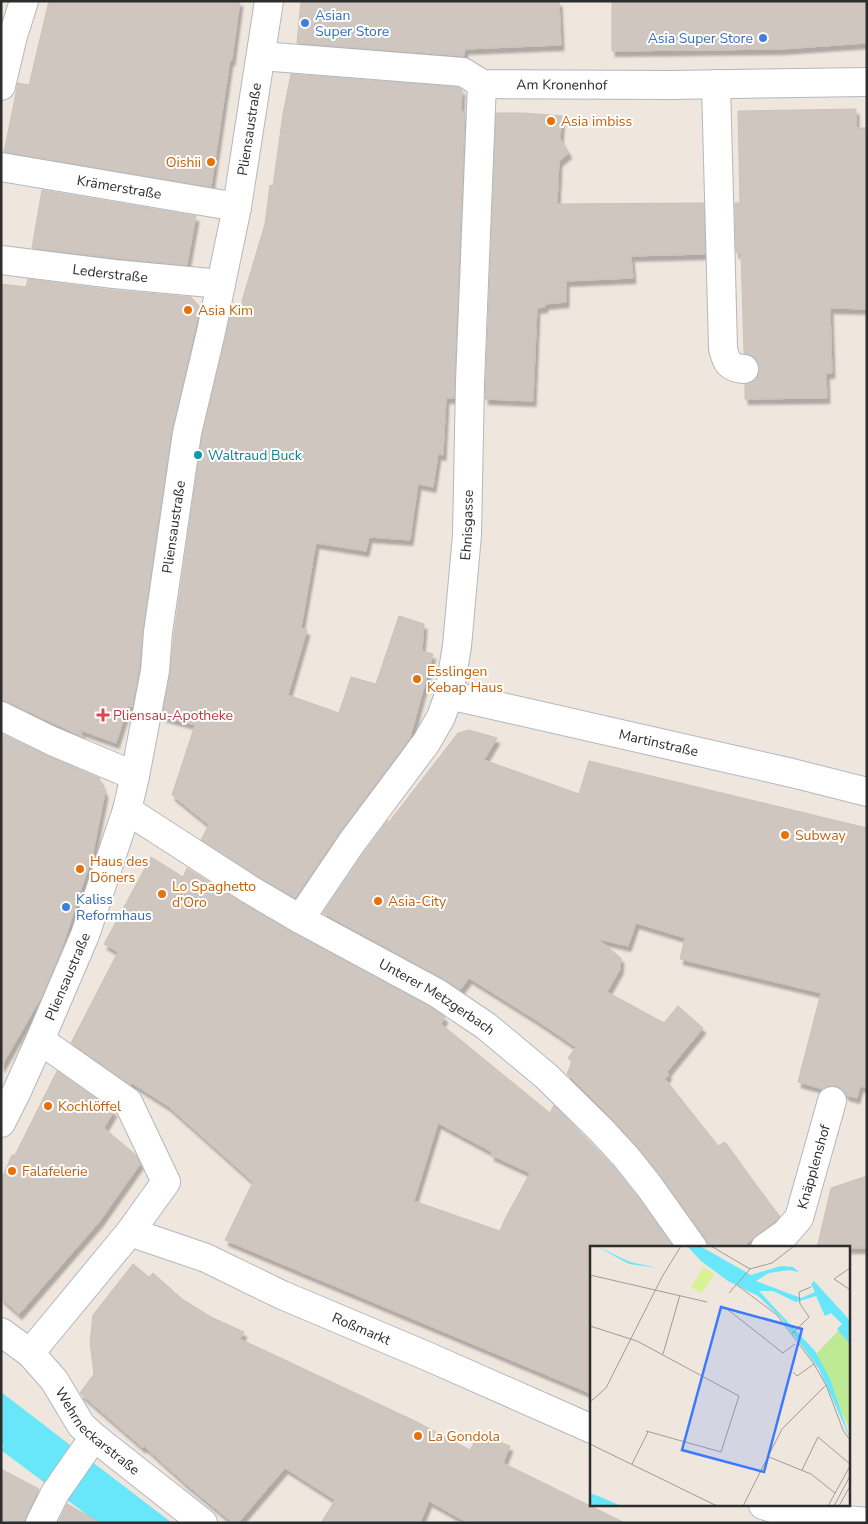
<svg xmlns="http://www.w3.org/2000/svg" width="868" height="1524" font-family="'Nunito Sans',sans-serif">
	<defs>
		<filter id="shadow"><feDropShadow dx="3" dy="5.5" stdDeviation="1" flood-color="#0004"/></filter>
	</defs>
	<rect width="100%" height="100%" fill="#efe6de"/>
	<polygon fill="#68e6fa" points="1,1392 172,1523 98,1523 1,1450 4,1446 1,1444"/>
	<g fill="#cfc7bf" stroke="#cbc2b7" fill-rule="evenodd" filter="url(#shadow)">
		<polygon points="49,1 240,1 232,60 230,60 211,187 4,152 18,83 29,85"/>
		<polygon points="301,1 559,1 561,45 465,49 464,56 297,43"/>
		<polygon points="612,1 867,1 867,43 782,49 612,51"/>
		<polygon points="291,74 458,87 462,90 461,112 465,112 454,398 446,398 443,455 438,454 433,487 418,484 410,540 369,537 366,551 316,543 301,628 307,630 288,695 339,713 351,677 376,684 399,616 424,624 422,651 433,654 410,738 339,833 295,898 257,876 201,840 209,825 172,795 195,725 162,716 170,674 174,634 202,436 230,317 237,318 265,224 270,185 273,186 283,114"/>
		<polygon points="856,109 856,128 867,128 867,309 830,308 832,373 826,373 827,398 745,399 745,384 751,383 756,379 760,370 758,362 754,357 744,353 741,253 736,253 735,203 740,203 738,111"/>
		<polygon points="496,113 523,113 562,116 560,139 569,153 559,161 557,204 704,203 705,254 631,256 633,278 566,281 566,302 545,304 545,307 537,308 533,401 485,399"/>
		<polygon points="42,190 196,216 187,265 116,258 32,248"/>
		<polygon points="28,279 112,290 191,297 200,307 172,431 143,630 139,669 132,707 128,706 116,743 80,730 83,737 8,702 1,701 1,284 26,287"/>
		<polygon points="469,730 497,738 484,760 579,794 589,761 867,828 867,1088 860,1086 857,1098 846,1095 843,1090 836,1086 829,1086 823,1089 798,1082 821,993 680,959 685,938 636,923 628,946 598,939 621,958 620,969 607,992 664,1023 678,1006 703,1028 667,1072 669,1074 665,1079 718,1146 725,1142 753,1181 780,1217 775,1221 741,1248 708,1248 706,1239 662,1177 638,1147 612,1119 567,1074 572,1062 568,1058 576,1047 536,1020 469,978 460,990 444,979 323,913 365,851 388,820 386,826 458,733"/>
		<polygon points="1,734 46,755 99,778 105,793 93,853 62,948 42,996 1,1067"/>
		<path d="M151,857L183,877L187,868L241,902L292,932L429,1006L445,1017L441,1024L550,1113L554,1105L614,1167L636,1195L674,1248H592V1394L225,1240L253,1182L168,1106L132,1083L131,1085L71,1043L118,952L104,944ZM438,1123L492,1152L491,1155L530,1173L505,1219L500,1231L414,1201Z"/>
		<polygon points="57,1071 114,1111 104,1128 137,1156 140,1164 100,1221 19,1314 1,1298 1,1180 12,1155 15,1155"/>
		<polygon points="867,1176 867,1248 817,1248 831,1188"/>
		<polygon points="133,1264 149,1277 153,1273 182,1299 211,1317 244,1332 240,1339 415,1421 470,1450 479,1434 510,1446 503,1463 625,1523 468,1523 429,1501 420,1523 321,1523 335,1500 285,1468 238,1523 233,1523 186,1484 144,1446 143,1448 80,1393 94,1374 90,1342 93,1315"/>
		<polygon points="1,1469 39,1489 26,1516 25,1523 1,1523"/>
		<polygon points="67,1504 101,1523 58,1523"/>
	</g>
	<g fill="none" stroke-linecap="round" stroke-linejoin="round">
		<defs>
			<g id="minor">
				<path id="s1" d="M261,56L463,72L482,84L671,85L867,82"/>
				<path d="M716,84L723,348C726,362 729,368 744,369"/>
				<polyline points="1,86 13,36 24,1"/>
				<path id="s2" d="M1,167L237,207"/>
				<path id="s3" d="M1,260L114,274L221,284"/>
				<path id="s4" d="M449,695L792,773L867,792"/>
				<polyline points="1,716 52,741 135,776"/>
				<path id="s5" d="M127,810L249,889L300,919L437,993L486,1026L546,1076L601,1130L626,1157L649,1186L693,1248"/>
				<path id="s6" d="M300,919L352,842L426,743L441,717L449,695L457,646L467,535L470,382L482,84"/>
				<polyline points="40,1040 128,1102 166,1182 130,1232"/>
				<path id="s7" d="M1,1123L17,1091L40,1040L85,935L127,810L135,776L155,671L158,632L187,433L211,332L237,207L269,1"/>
				<path id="s8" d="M765,1248L786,1233L799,1218L832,1101"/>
				<path id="s9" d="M1,1332L30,1353L54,1380L81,1425L94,1437L203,1523"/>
				<path id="s10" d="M30,1353L130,1232L206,1258L282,1295L429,1357L592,1429"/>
				<path d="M763,1505C796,1517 832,1518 867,1522"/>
				<polyline points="40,1523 55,1493 94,1437"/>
			</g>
		</defs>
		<use href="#minor" stroke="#b2b7c1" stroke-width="30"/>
		<use href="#minor" stroke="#fff" stroke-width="28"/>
	</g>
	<g fill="#3f7fe0" stroke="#fff" stroke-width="2">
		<circle cx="305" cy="23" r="5"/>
		<circle cx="763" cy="38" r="5"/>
		<circle cx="66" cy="907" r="5"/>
	</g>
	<g fill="#e8710a" stroke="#fff" stroke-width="2">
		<circle cx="551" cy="121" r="5"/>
		<circle cx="211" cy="162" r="5"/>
		<circle cx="188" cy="310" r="5"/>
		<circle cx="417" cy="679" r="5"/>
		<circle cx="785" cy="835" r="5"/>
		<circle cx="80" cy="869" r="5"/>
		<circle cx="162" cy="894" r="5"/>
		<circle cx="378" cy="901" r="5"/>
		<circle cx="48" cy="1106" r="5"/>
		<circle cx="12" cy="1171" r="5"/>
		<circle cx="418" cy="1436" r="5"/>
	</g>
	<circle fill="#0f9aa8" stroke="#fff" stroke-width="2" cx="198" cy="455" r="5"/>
	<path fill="#e0444e" stroke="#fff" stroke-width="2" d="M100.5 707.5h5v5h5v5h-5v5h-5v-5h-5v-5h5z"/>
	<g text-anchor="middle" stroke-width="4" stroke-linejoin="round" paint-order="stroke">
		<g font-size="14" fill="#366cbe" stroke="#fff" text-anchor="start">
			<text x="315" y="20">Asian<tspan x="315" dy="16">Super Store</tspan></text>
			<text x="753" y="43" text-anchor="end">Asia Super Store</text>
			<text x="76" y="904">Kaliss<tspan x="76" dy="16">Reformhaus</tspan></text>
		</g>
		<g font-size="14" fill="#2d2d2d" stroke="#fff">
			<text dy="5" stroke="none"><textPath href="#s1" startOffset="305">Am Kronenhof</textPath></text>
			<text dy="5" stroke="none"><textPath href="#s7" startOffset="1030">Pliensaustraße</textPath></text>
			<text dy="5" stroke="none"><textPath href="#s2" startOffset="120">Krämerstraße</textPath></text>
			<text dy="5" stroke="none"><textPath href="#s3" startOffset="110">Lederstraße</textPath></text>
			<text dy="5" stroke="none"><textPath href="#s6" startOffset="441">Ehnisgasse</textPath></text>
			<text dy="5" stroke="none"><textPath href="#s7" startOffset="625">Pliensaustraße</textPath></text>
			<text dy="5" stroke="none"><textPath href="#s4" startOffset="215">Martinstraße</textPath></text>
			<text dy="5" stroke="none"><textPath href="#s7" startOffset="161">Pliensaustraße</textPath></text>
			<text dy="5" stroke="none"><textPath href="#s5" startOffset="362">Unterer Metzgerbach</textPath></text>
			<text dy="5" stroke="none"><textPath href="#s8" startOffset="99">Knäpplenshof</textPath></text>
			<text dy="5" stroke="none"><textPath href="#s10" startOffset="408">Roßmarkt</textPath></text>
			<text dy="5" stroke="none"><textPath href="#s9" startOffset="140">Wehrneckarstraße</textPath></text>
		</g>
		<g font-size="14" fill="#c56008" stroke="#fff" text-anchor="start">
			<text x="561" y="126">Asia imbiss</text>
			<text x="201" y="167" text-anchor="end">Oishii</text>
			<text x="198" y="315">Asia Kim</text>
			<text x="427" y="676">Esslingen<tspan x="427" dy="16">Kebap Haus</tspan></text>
			<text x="795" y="840">Subway</text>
			<text x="90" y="866">Haus des<tspan x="90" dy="16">Döners</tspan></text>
			<text x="172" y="891">Lo Spaghetto<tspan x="172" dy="16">d'Oro</tspan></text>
			<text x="388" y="906">Asia-City</text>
			<text x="58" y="1111">Kochlöffel</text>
			<text x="22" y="1176">Falafelerie</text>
			<text x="428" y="1441">La Gondola</text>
		</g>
		<g font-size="14" fill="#0d838f" stroke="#fff" text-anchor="start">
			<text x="208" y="460">Waltraud Buck</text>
		</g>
		<g font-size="14" fill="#be3a42" stroke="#fff" text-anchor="start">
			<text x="113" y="720">Pliensau-Apotheke</text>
		</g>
	</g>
	<g transform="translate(590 1246)">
		<rect width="260" height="260" fill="#efe6de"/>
		<path d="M249,84L260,98V185L226,108Z" fill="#beea96"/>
		<path d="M114,21L124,28L112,47L101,41Z" fill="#d6f291"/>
		<path d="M6,0L40,16L68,22L39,18ZM97,0H110L161,29L191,20L203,21L209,26L199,24L179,27L166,35L211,52L225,46L221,38L224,35L256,70L260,75V98L247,83L252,78L241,67L235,70L226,50L206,56L183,45H169L225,105L240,133L260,192L229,123L191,72L168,50L138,35L111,15ZM0,247L13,252L31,260H0Z" fill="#68e6fa"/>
		<path fill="none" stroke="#a19c97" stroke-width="1" d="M121,0L160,23M160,23L182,17L204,0M0,29L117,56M147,39L187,69L224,118L236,139L253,184L260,194M259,43L244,33L260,22M139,47L160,23M137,63L193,107L205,98M0,80L47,95L149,150L131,206L56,185M201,89L219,71L210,58L209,46L221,41M73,108L90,49M203,126L207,130L224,118M0,156L16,142L72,31L91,0M0,198L127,260M179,211L221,228L245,247M42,218L58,186M212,224L228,191L260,218M153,260L192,183L236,139M238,260L260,220M244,260L260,230M249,260L260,240"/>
		<path fill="#3b79ff" fill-opacity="0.15" stroke="#3b79ff" stroke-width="2.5" d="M131,61L212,83L174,226L92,204Z"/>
		<rect width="260" height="260" fill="none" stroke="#2d2d2d" stroke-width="2.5"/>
	</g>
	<rect width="868" height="1524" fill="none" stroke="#2d2d2d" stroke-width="5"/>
</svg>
